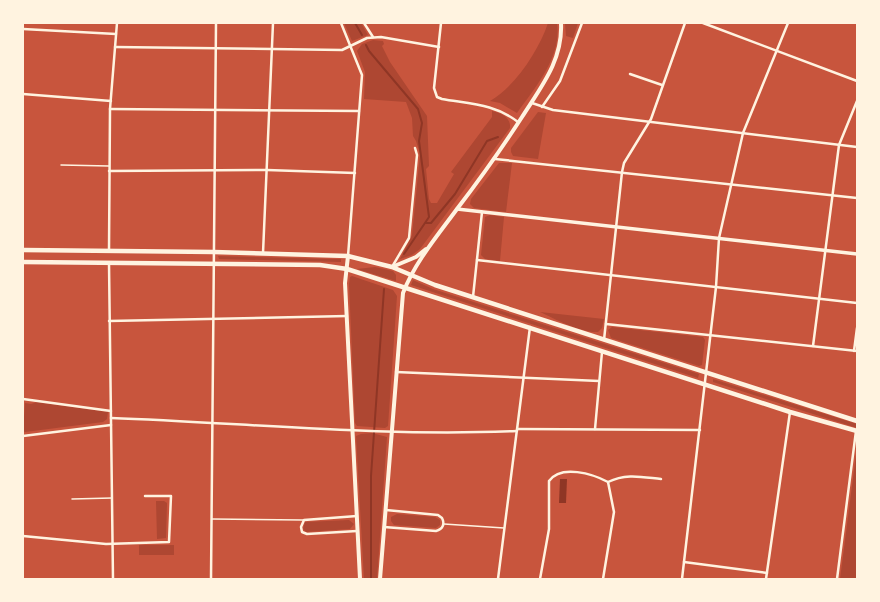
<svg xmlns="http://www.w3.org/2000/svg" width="880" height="602" font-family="Manrope,sans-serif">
	<rect width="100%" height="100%" fill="#c8553d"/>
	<g fill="#ae4732">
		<polygon points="344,23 361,23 368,35 352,41"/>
		<path d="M548,23H557C562,57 535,88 517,113L500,103L490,101C515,87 539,50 548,23Z"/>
		<polygon points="565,23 578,23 573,38 566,36"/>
		<path d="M373,40L383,41L384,44L382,46L390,62L427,116L429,166L426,169L429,199L431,203H437L454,174L451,172L492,117V111C501,113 511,117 510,128L420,249L412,255L400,259L412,235L420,154L416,141L413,136L412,118L406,102L364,99L365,72L357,51L362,44Z"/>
		<polygon points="538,112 546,113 538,159 513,156 511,152 511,148"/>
		<polygon points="499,163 512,163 506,212 474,208 470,204 471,199"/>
		<polygon points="490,215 504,217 500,261 485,259 481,255 485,217"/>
		<polygon points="218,256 333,259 341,259 341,262 219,259"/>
		<polygon points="375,267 393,271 396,275 396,281 357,269"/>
		<polygon points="352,276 393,290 397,296 388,426 385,428 357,426 355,423 349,284 350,277"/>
		<polygon points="413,280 433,289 699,374 698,378 411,285"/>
		<path d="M540,312L604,319L602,328L598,332C581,333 555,319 540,312Z"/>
		<polygon points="612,327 703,337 705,340 702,365 699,366 611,338 608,330"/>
		<polygon points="713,379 857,424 857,428 713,382"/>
		<polygon points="37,402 108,412 107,419 103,422 25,432 23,431 25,403 31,404"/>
		<polygon points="372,433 387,437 377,579 364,579 356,436 361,434"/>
		<polygon points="857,447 857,579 840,579"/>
		<polygon points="156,501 164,501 167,503 166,538 157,539"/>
		<polygon points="397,514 435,517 440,520 440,525 436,528 394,525 391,521 391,517"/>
		<polygon points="349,520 354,524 350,529 306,532 303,529 305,522"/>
		<rect x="139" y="545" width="35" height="10"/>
	</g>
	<polygon fill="#8f3625" points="560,479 567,479 566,503 559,503"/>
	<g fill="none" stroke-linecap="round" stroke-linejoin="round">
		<g stroke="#8f3625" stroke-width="2">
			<polyline points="355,23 362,35"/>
			<polyline points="366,45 369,51 418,109 422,123 419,141 429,217 404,254"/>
			<polyline points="426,223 431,223 455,194 487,141 498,137"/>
			<polyline points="371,579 371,476 384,289"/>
		</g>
		<g stroke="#fff3e0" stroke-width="1.5">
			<polyline points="61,165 109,166"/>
			<polyline points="72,499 112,498"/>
			<polyline points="212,519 303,520"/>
			<polyline points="444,524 504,528"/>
		</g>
		<g stroke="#fff3e0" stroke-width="2.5">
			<polyline points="341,23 362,75 348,256"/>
			<polyline points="364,23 373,37"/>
			<path d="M441,23L434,88L437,97L442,99C470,104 495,104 518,122"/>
			<polyline points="703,23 857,81"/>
			<polyline points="23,29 116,34"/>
			<polyline points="115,47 342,50 367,38 381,37 439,47"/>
			<polyline points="630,74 662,85"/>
			<polyline points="23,94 111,101"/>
			<polyline points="532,103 553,110 857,147"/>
			<polyline points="542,107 560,81 582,23"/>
			<polyline points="110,109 359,111"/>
			<polyline points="495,159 857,198"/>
			<polyline points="109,171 267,170 355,173"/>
			<polyline points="109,250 110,109 117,23"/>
			<polyline points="263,253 273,23"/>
			<polyline points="477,260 857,303"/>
			<polyline points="109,263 113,579"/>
			<polyline points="392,267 409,238 417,155 415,148"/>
			<polyline points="473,297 482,212"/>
			<polyline points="109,321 347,316"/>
			<polyline points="606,324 857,351"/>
			<polyline points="604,340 622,172 624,163 651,119 685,23"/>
			<polyline points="813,346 839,145 857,101"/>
			<polyline points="854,351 857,328"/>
			<polyline points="396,372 599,381"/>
			<polyline points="23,399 111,411"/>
			<path d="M111,418C246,423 382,437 517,431"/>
			<polyline points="518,429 700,430"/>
			<polyline points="595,429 602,352"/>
			<polyline points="23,436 111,425"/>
			<path d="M608,482C626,473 642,477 661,479"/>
			<polyline points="357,516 304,520 301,527 302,532 307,534 357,531"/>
			<path d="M384,527L436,531C443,529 445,524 442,518L438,515L386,510"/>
			<polyline points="23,536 106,544 169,542 171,496 145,496"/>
			<polyline points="684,562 767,573"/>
			<polyline points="211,579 216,23"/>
			<polyline points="498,579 530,327"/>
			<path d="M540,579L549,529V481C561,464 593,474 608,482L614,512L603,579"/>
			<polyline points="682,579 716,287 719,238 743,133 788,23"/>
			<polyline points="766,579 790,412"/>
			<polyline points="837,579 856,431"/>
		</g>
		<polyline stroke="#fff3e0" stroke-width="3.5" points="457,209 857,254"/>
		<g stroke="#fff3e0" stroke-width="4">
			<polyline points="348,256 345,283 360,579"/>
			<polyline points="392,267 416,257 426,249"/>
			<path d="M380,579L403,293C415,262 438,235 457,209C480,179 502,148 522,117C541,87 563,60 561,23"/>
		</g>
		<g stroke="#fff3e0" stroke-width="4.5">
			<polyline points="23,250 214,252 348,256 392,267 435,285 857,421"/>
			<polyline points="23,262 320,265 347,269 790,412 857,431"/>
		</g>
	</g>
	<rect width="880" height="602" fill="none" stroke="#fff3e0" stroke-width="48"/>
</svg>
